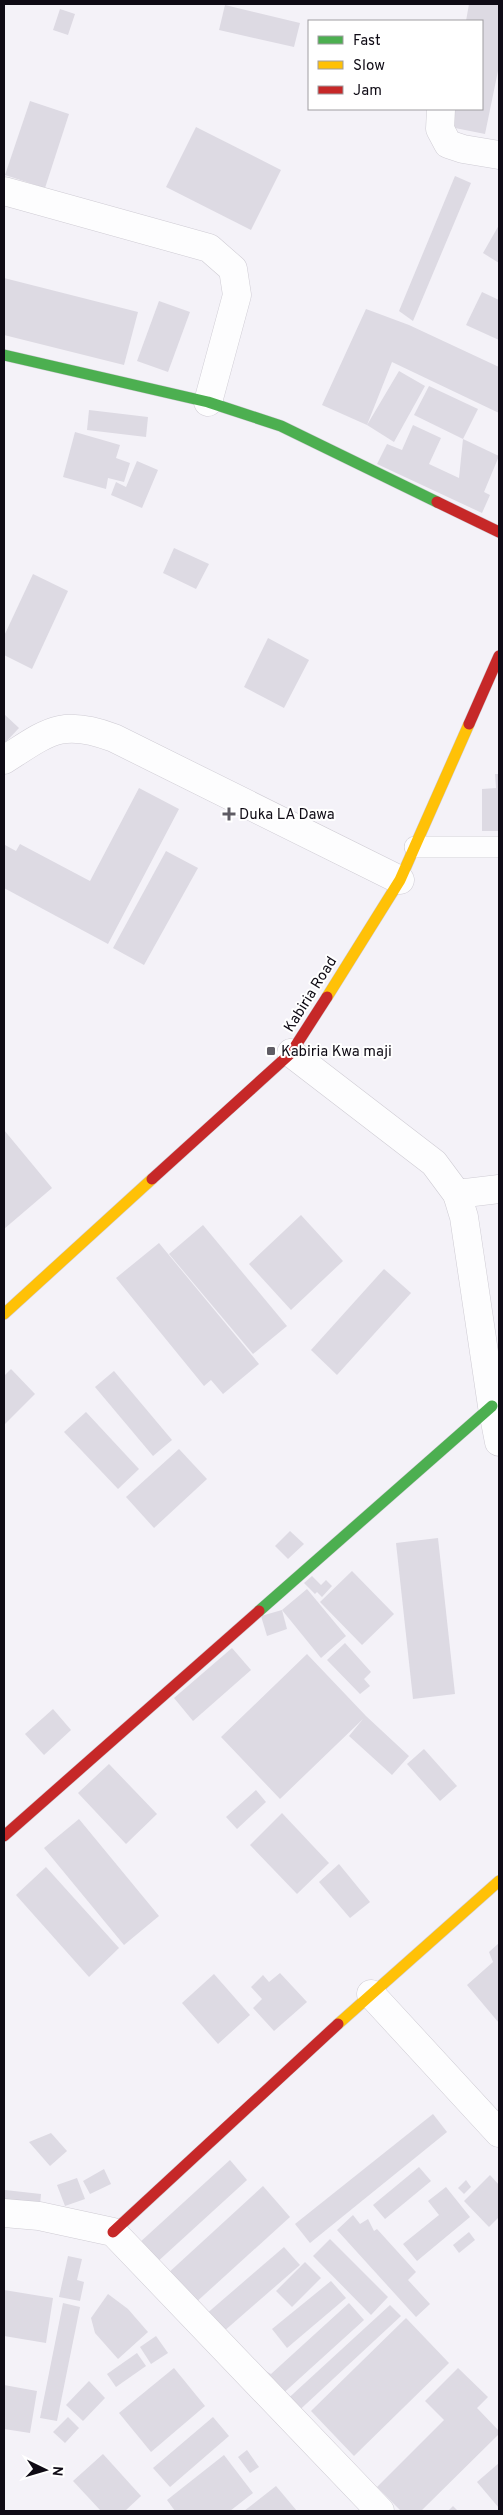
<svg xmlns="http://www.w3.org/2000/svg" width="503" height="2515" font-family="Overpass,sans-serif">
	<rect width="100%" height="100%" fill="#f4f2f8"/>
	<g fill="#dddae3">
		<polygon points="469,4 499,4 499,66 485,134 445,126 448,109 482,109 482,21 466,21"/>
		<polygon points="225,5 300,23 294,47 219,30"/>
		<polygon points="60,9 75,14 68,35 53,30"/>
		<polygon points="30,101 69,114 45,188 5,175"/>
		<polygon points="196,127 281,170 251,230 166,187"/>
		<polygon points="455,176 471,183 413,321 399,311"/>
		<polygon points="499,225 499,263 483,253"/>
		<polygon points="4,278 138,312 124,365 4,335"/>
		<polygon points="482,292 499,300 499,340 466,325"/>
		<polygon points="159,301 190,312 168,372 137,361"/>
		<polygon points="366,309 409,325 499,367 499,413 392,362 367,425 399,371 425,386 394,442 367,425 322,405"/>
		<polygon points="429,386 478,409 463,439 414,415"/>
		<polygon points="89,410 148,417 146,437 87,430"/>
		<polygon points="413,425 441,438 429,464 459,478 463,439 499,456 484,492 490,495 482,513 377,464 387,444 402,450"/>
		<polygon points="75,432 120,445 116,458 130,463 124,482 108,478 106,489 63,477"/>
		<polygon points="137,461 158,470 142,508 111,495 116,482 126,487"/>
		<polygon points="174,548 209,564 196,589 163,573"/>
		<polygon points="33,574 68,591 32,669 4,655 4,636"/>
		<polygon points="268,638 309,660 284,708 244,687"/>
		<polygon points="4,714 19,728 4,744"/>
		<polygon points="495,774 499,774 499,831 482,831 482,789 496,788"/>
		<polygon points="139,788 179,809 108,944 4,888 5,845 16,851 20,844 90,881"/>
		<polygon points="166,851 198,868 144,965 113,948"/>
		<polygon points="4,1130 52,1188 4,1229"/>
		<polygon points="301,1215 343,1261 291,1310 249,1264"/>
		<polygon points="203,1225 287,1326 253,1354 169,1254"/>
		<polygon points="159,1243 259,1364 223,1394 211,1380 204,1386 116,1278"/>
		<polygon points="384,1269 411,1293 337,1375 311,1350"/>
		<polygon points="11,1369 35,1394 4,1425 4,1376"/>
		<polygon points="114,1371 172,1440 153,1456 95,1387"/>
		<polygon points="86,1412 139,1469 118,1489 64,1432"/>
		<polygon points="179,1449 207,1479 154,1528 126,1497"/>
		<polygon points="290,1531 304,1544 288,1559 275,1546"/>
		<polygon points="438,1538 455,1694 413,1699 396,1543"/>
		<polygon points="352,1571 394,1614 362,1645 320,1602"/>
		<polygon points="312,1576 321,1585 326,1580 332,1586 322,1597 317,1592 315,1594 304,1583"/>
		<polygon points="307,1589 346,1636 321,1658 282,1610"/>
		<polygon points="282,1610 287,1629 267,1636 261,1616"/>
		<polygon points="345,1643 371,1672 364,1679 370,1686 360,1694 327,1660"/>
		<polygon points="232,1648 251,1670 193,1721 174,1698"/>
		<polygon points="307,1654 366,1716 409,1756 392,1775 349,1736 363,1719 280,1799 221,1737"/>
		<polygon points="53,1709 71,1730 44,1755 25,1734"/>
		<polygon points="424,1749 457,1786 440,1801 407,1764"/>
		<polygon points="109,1764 157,1814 126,1844 78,1793"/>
		<polygon points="256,1790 266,1802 237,1829 226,1817"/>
		<polygon points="282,1813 329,1863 297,1894 250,1845"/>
		<polygon points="79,1819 159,1916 124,1945 44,1848"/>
		<polygon points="339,1864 370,1902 350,1918 319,1882"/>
		<polygon points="46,1867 119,1948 89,1977 16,1895"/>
		<polygon points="499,1943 499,2023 467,1985 493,1962 489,1952"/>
		<polygon points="280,1973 307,2002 274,2031 253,2008 262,1999 251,1987 263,1975 269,1982"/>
		<polygon points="214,1974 250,2015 218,2044 182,2003"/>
		<polygon points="433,2114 447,2132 310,2243 295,2224"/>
		<polygon points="51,2133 67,2151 50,2166 29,2142"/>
		<polygon points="230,2160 247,2180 155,2264 138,2244"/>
		<polygon points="419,2167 431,2181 385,2219 373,2205"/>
		<polygon points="104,2169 111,2184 90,2194 83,2181"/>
		<polygon points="490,2175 499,2185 499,2217 489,2227 464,2201"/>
		<polygon points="77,2178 85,2199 65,2206 57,2185"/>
		<polygon points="466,2180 471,2187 464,2194 458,2188"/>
		<polygon points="263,2186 290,2217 193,2305 166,2275"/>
		<polygon points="446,2187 470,2217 417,2261 403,2244 439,2215 428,2201"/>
		<polygon points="5,2190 41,2194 39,2216 4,2206"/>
		<polygon points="353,2215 360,2224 368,2219 374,2231 377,2229 416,2272 408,2280 430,2304 416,2317 337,2230"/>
		<polygon points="469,2232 475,2240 459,2253 453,2245"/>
		<polygon points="330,2239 388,2297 371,2315 313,2256"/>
		<polygon points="284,2247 300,2265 215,2339 205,2315"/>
		<polygon points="68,2256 82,2259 77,2280 84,2282 80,2301 59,2297"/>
		<polygon points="305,2262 321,2278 292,2307 276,2291"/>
		<polygon points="331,2281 346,2298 287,2348 272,2329"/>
		<polygon points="4,2290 53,2298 46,2343 4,2336"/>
		<polygon points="108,2294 128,2309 148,2332 118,2359 95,2333 91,2318"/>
		<polygon points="63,2303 80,2307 57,2421 40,2418"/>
		<polygon points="349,2303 364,2320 278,2398 257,2376 264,2370 271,2374"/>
		<polygon points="390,2305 401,2316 292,2417 281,2405"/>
		<polygon points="406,2318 449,2363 354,2456 311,2411"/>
		<polygon points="156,2336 168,2353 151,2364 140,2347"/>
		<polygon points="137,2353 146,2366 116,2387 107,2374"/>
		<polygon points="174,2368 205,2406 151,2452 119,2413"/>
		<polygon points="458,2368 488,2397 477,2408 499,2431 499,2434 421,2511 401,2511 377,2487 444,2420 425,2401"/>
		<polygon points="89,2381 105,2398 83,2421 66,2405"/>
		<polygon points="4,2385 37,2391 30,2433 4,2429"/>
		<polygon points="68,2417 79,2428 65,2443 53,2432"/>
		<polygon points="213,2417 229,2436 170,2487 153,2468"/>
		<polygon points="247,2450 259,2467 250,2473 238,2457"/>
		<polygon points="103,2454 141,2496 125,2511 101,2511 73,2481"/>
		<polygon points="224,2455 253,2493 230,2511 175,2511 167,2500"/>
		<polygon points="499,2463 499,2508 477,2482"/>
		<polygon points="276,2486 297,2511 244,2511"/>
		<polygon points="453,2506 458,2511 448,2511"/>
	</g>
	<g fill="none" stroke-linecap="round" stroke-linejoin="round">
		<defs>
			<polyline id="lane" points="415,847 499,847"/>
			<g id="street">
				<polyline points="441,109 440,129 448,144 463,149 499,155"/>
				<polyline points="4,191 209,248 233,269 237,295 208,402"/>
				<path d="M4,760C48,732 61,718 114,738L400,880"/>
				<polyline points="291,1053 434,1163 457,1194 464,1217 492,1406 499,1442"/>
				<polyline points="457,1194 499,1189"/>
				<polyline points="371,1994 499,2133"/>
				<polyline points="4,2213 39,2216 113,2232 380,2511"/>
			</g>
			<g id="fast">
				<polyline points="4,355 208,402 281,426 437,502"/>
				<polyline points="259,1611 492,1406"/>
			</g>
			<g id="slow">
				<polyline points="327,997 400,880 469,724"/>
				<polyline points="4,1314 152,1179"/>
				<polyline points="338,2024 499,1881"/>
			</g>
			<g id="jam">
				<polyline points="437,502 499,532"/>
				<polyline points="469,724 499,656"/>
				<polyline points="152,1179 291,1053 327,997"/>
				<polyline points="4,1836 259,1611"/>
				<polyline points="113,2232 338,2024"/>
			</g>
		</defs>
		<use href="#lane" stroke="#cfccd4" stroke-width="22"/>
		<use href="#street" stroke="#cfccd4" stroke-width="29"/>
		<use href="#fast" stroke="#cfccd4" stroke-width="12"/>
		<use href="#slow" stroke="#cfccd4" stroke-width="12"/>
		<use href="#jam" stroke="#cfccd4" stroke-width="12"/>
		<use href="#lane" stroke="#fdfdfe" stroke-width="21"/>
		<use href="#street" stroke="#fdfdfe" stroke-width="28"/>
		<use href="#fast" stroke="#4caf50" stroke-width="11"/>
		<use href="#slow" stroke="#ffc107" stroke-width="11"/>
		<use href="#jam" stroke="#c62828" stroke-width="11"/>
	</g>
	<g fill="#5f5c64" stroke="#fff" stroke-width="2">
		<path d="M226.5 806.5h5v5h5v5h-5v5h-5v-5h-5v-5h5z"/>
		<rect x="266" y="1046" width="10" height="10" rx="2.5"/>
	</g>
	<g text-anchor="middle" stroke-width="4" stroke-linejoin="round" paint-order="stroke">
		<g font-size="15" fill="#0f0b15" stroke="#fff" text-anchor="start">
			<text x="239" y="819">Duka LA Dawa</text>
			<text x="281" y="1056">Kabiria Kwa maji</text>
		</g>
		<g font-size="15" fill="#0f0b15" stroke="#fff">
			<text transform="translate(310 994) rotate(-58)" y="5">Kabiria Road</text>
		</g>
	</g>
	<rect width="503" height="2515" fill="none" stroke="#0f0b15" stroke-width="10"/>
	<rect x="308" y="20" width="175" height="90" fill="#ffffff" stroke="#9f9da1"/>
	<rect x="318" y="36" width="25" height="8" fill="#4caf50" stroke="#9f9da1"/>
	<text x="353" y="45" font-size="15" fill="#0f0b15">Fast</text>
	<rect x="318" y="61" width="25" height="8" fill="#ffc107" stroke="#9f9da1"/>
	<text x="353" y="70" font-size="15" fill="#0f0b15">Slow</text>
	<rect x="318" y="86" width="25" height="8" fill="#c62828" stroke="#9f9da1"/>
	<text x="353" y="95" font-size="15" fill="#0f0b15">Jam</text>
	<g transform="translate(45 2470) rotate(95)" stroke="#ffffff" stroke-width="4" paint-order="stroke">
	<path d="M0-4L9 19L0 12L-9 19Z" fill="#0f0b15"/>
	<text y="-8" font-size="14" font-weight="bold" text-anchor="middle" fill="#0f0b15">N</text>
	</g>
</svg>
